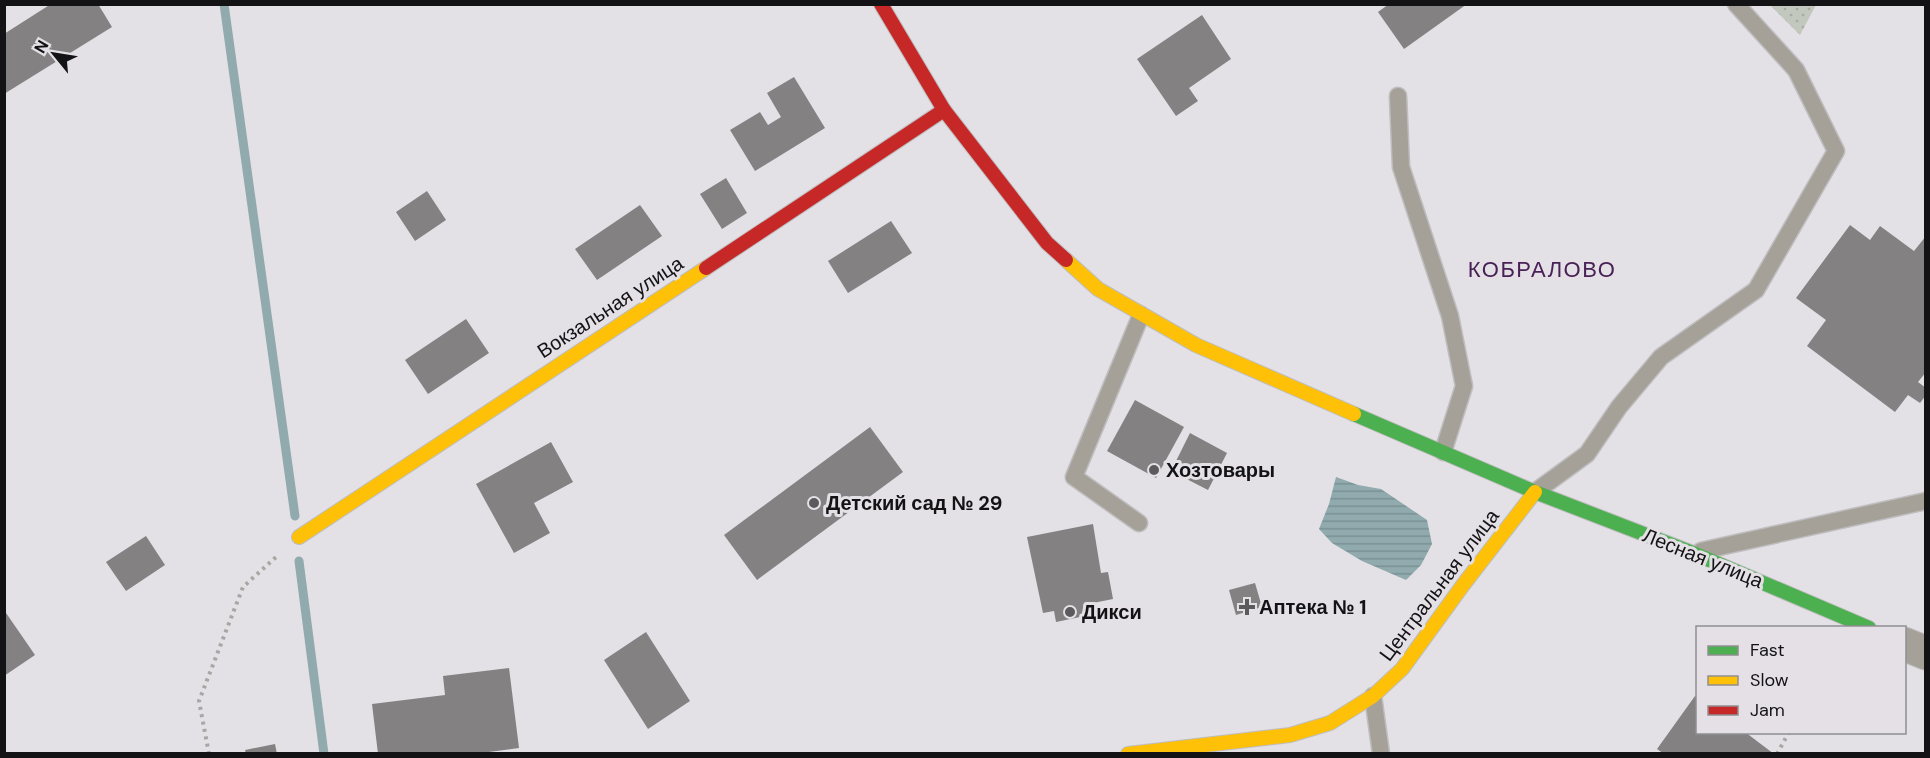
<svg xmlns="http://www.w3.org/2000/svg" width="1930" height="758" font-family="'DM Sans',sans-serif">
	<defs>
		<pattern id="garden-dots" width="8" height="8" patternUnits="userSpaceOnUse" patternTransform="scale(1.5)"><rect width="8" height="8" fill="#c3c8be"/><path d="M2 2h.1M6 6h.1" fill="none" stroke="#a7aba2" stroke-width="1.8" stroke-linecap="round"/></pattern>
		<pattern id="water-rules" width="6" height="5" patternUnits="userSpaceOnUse" patternTransform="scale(1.5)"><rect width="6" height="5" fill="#90aaad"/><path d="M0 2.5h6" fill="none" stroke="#7b9194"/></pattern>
	</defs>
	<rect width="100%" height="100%" fill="#e3e1e5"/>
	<polygon fill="url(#garden-dots)" points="1770,5 1816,5 1800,35"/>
	<polygon fill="url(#water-rules)" points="1336,477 1358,485 1381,489 1427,520 1432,544 1421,565 1406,580 1362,561 1332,543 1319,529 1329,504"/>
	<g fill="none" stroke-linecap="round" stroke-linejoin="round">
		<g stroke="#90aaad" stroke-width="9">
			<polyline points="224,4 295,516"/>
			<polyline points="299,561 324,754"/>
		</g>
	</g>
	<g fill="#838182">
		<polygon points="51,4 98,4 112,27 4,94 4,34"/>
		<polygon points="1389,4 1467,4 1404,49 1378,12"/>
		<polygon points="1202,15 1231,59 1189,88 1198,101 1176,116 1137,59"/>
		<polygon points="794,77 825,128 755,171 730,130 760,112 768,125 781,117 767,93"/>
		<polygon points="726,178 747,213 722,229 700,194"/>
		<polygon points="427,191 446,220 415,241 396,212"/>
		<polygon points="640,205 662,236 597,280 575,249"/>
		<polygon points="891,221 912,253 848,293 828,261"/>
		<polygon points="1850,225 1870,240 1880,226 1914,251 1926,236 1926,372 1918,382 1926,388 1926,395 1920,403 1908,395 1895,412 1807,346 1826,320 1796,298"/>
		<polygon points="466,319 489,353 428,394 405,360"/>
		<polygon points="1135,400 1184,427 1156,478 1107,451"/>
		<polygon points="870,427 903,472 757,580 724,535"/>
		<polygon points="1190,433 1227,453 1208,490 1171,471"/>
		<polygon points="551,442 573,482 534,503 550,533 514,553 476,484"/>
		<polygon points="1093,524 1101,573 1108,572 1113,599 1083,605 1085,616 1056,622 1054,611 1043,613 1027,537"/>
		<polygon points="146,536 165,565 126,591 106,562"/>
		<polygon points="1255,583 1262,607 1236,615 1229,590"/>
		<polygon points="4,610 35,655 4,676"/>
		<polygon points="646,632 690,701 648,729 604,660"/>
		<polygon points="509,668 519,748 473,754 378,754 372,704 445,695 443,676"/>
		<polygon points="1695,696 1698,698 1698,732 1745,732 1774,754 1664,754 1657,749"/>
		<polygon points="275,744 277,754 246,754 245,750"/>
	</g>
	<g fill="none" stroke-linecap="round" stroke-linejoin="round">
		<defs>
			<g id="lane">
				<polyline points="1398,96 1401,167 1450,316 1464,386 1443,452"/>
				<polyline points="1535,492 1587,454 1619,407 1661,357 1756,290 1836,151 1796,70 1736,4"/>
				<polyline points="1139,523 1074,477 1141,315"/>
				<polyline points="1701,551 1926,501"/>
				<polyline points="1373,696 1381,754"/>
			</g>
			<polyline id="street" points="1904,644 1926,653"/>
			<polyline id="fast" points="1354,414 1535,492 1693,553 1869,628"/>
			<g id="slow">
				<polyline points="1066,260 1098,289 1196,345 1354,414"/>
				<polyline points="299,537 706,268"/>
				<polyline points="1128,754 1290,735 1330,723 1373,696 1402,669 1463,585 1535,492"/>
			</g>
			<g id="jam">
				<polyline points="881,4 944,110 1047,243 1066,260"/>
				<polyline points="706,268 944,110"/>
			</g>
		</defs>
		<use href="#lane" stroke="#bebdbf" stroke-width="19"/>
		<use href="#street" stroke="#bebdbf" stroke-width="35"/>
		<use href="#fast" stroke="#bebdbf" stroke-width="16"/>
		<use href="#slow" stroke="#bebdbf" stroke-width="16"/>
		<use href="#jam" stroke="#bebdbf" stroke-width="16"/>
		<g stroke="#aaa6a4" stroke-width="4" stroke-dasharray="3 4.5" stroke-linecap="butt">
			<polyline points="209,754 199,701 243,587 276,557"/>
			<polyline points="1777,754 1789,732"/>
		</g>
		<use href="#lane" stroke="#a5a198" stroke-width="16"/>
		<use href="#street" stroke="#a5a198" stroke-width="33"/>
		<use href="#fast" stroke="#4caf50" stroke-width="14"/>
		<use href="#slow" stroke="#ffc107" stroke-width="14"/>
		<use href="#jam" stroke="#c62828" stroke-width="14"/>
	</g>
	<g fill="#5c5a5d" stroke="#e4e0e6" stroke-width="2">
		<circle cx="1154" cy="470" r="6"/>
		<circle cx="814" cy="503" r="6"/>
		<path d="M1244 598h6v6h6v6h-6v6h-6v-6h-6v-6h6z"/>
		<circle cx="1070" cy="612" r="6"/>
	</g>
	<g text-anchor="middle" stroke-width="6" stroke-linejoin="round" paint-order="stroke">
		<g font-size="20" fill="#131214" stroke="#e4e0e6">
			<text transform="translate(610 307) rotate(-33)" y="7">Вокзальная улица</text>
			<text transform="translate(1703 558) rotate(22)" y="7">Лесная улица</text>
			<text transform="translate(1439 585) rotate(-53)" y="7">Центральная улица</text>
		</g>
		<g font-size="20" font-weight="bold" fill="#131214" stroke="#e4e0e6" text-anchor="start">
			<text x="1166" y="477">Хозтовары</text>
			<text x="826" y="510">Детский сад № 29</text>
			<text x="1259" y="614">Аптека № 1</text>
			<text x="1082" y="619">Дикси</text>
		</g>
		<g font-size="22" letter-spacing="1.5" fill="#482156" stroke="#e4e0e6">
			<text x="1542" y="277">КОБРАЛОВО</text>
		</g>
	</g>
	<rect width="1930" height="758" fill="none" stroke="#131214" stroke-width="12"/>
	<rect x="1696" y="626" width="210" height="108" fill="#e4e0e6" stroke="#908e92" stroke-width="1.5"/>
	<rect x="1708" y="646" width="30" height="9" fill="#4caf50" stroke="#908e92" stroke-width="1.5"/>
	<text x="1750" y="656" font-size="18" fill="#131214">Fast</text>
	<rect x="1708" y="676" width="30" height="9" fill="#ffc107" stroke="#908e92" stroke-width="1.5"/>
	<text x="1750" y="686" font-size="18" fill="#131214">Slow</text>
	<rect x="1708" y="706" width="30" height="9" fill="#c62828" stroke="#908e92" stroke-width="1.5"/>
	<text x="1750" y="716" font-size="18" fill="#131214">Jam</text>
	<g transform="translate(54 54) rotate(300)" stroke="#e4e0e6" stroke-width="4.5" paint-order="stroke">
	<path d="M0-4.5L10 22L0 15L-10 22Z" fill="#131214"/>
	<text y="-9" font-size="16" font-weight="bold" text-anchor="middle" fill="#131214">N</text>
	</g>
</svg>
